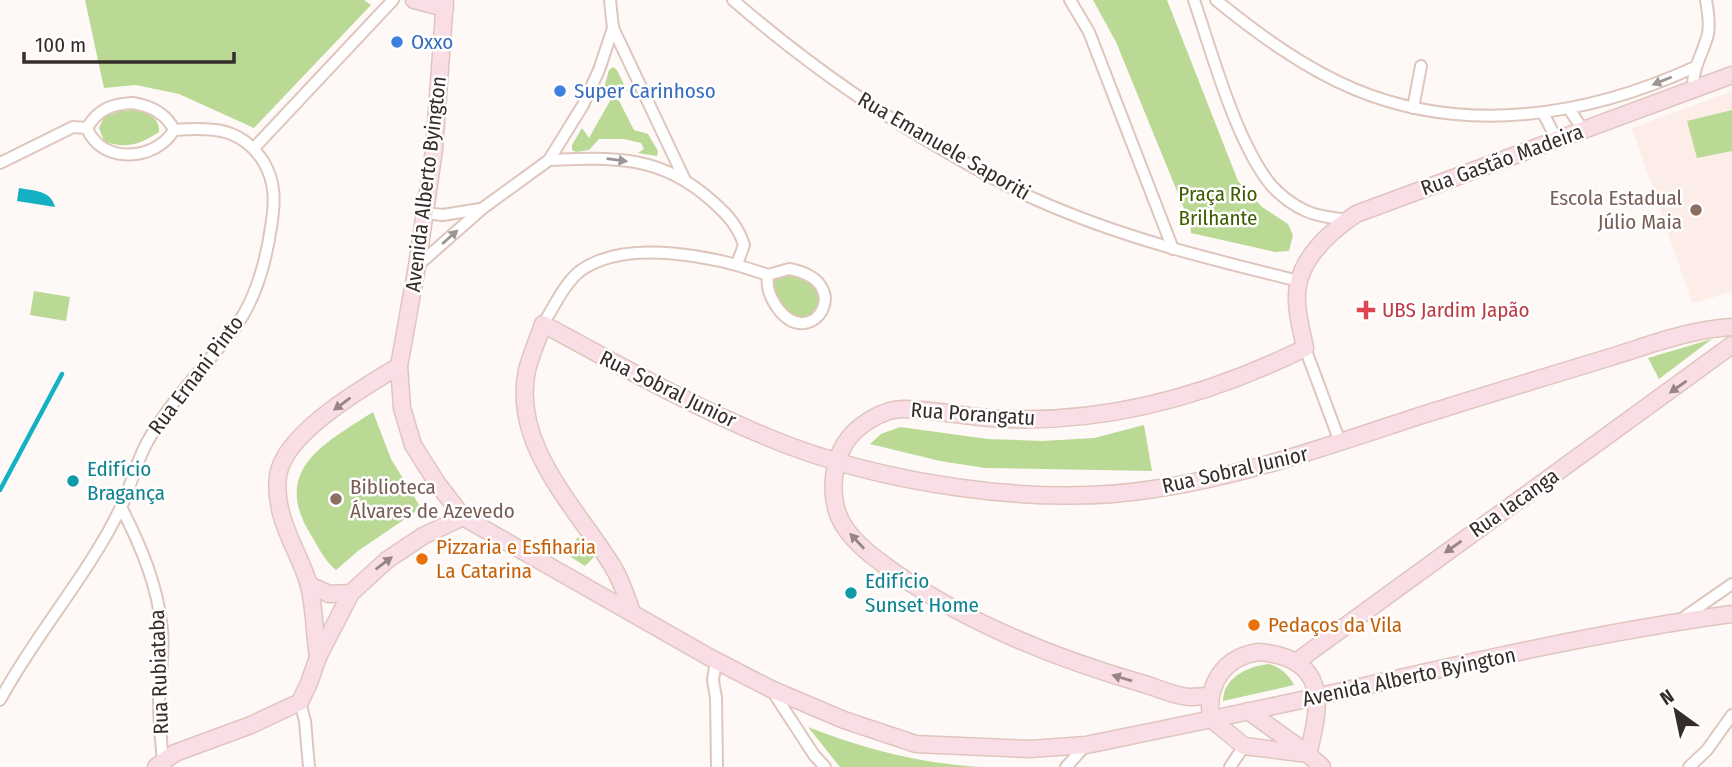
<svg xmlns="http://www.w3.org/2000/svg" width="1732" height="767" font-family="'Fira Sans Condensed',sans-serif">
	<rect width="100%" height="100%" fill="#fef9f7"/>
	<polygon fill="#fcede8" points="1732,91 1732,292 1692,303 1632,128"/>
	<g fill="#b9d995">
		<polygon points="85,0 364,0 371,5 254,128 179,94 136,85 104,88"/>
		<polygon points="1093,0 1167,0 1238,181 1262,207 1288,224 1293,235 1289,251 1275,252 1191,233 1190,223 1116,42"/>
		<polygon points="613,67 617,70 627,91 621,89 616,95 634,130 648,134 658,151 657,156 638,153 644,149 641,143 624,139 599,139 589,150 576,152 572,150 572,145 582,128 589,138 611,99 605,84 609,70"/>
		<path d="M133,110C146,113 160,116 159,132C141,144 125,150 104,141L99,128L104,117L120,111Z"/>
		<polygon points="1732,110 1732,151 1697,158 1687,121"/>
		<path d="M781,273L795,274L814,284C824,304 820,314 798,319L780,306L771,284L776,276Z"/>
		<polygon points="34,291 70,297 66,321 30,315"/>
		<polygon points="1712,339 1659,379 1648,358"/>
		<path d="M373,412L391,459L421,508L358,551L336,570C325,561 318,547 311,535C270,470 325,443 373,412Z"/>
		<polygon points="1144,425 1152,471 985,468 940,461 870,444 881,434 900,427 988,439 1042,441 1094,438"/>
		<polygon points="578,537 594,557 585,566 566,554"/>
		<path d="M1269,664C1281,668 1288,674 1294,685L1223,701C1223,677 1249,666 1269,664Z"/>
		<path d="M808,727C863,749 920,763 979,767H840Z"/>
	</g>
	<path fill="#13b1c3" d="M19,188C34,191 51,190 55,207L17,201Z"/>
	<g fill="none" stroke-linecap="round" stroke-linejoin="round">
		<polyline stroke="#13b1c3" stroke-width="4.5" points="0,490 62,374"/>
		<defs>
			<g id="street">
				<polyline points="610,0 613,28 684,178"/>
				<path d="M733,0C800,58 873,110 950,154C978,170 1005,186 1035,199C1119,237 1209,259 1299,281"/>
				<polyline points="1070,0 1089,32 1173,249"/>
				<path d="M1194,0C1212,53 1236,142 1271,185C1280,195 1293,205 1306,211C1319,217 1334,218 1348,220"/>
				<path d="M1216,0C1258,34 1304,68 1354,89C1466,136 1588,116 1695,67"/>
				<path d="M1693,89C1692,68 1703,54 1708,34C1710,23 1708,11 1706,0"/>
				<path d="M133,103C151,106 166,113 174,130C156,161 101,165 87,128C98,109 112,104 133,103Z"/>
				<polyline points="1413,108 1421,66"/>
				<polyline points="1569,109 1584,131"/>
				<polyline points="1543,113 1557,140"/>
				<polyline points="254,148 393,0"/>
				<path d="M549,160C614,157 661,155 712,201C727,214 738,226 744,245L737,264"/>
				<polyline points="0,163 73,127 87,128"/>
				<polyline points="426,213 443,215 480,209"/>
				<polyline points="417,266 483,208 549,160 583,105 599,70 613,28"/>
				<path d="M789,269C857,281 813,352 779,310C771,299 766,289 768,275Z"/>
				<path d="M543,324C554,307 564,284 580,271C627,237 718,257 768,275"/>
				<polyline points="1305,348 1340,442"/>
				<path d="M121,507C141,546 158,586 162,630C164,654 160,677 159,701C159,721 161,741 163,761"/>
				<polyline points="1680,620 1732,584"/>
				<polyline points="716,661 713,680 716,698 717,767"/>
				<polyline points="771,689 814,755 825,767"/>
				<path d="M0,700C36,633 88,576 121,507C132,485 136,460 149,439C173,397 208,364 236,326C257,297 266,261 271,227C275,203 276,182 263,161C241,127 211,127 174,130"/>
				<polyline points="300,702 305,721 309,767"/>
				<polyline points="1066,767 1086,745"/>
				<polyline points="1230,767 1244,746"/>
				<polyline points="1689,767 1707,750 1732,715"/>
			</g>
			<g id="secondary">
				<polyline points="414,0 445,8"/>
				<path d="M445,0L434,150L417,266L399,366L402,408L413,445L437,483L463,517L709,657L771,689L844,720L916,744L1030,749L1086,745C1164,729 1243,713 1320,696C1457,665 1594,633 1732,614"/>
				<polyline points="309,585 329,594 351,593"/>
				<path d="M632,612C626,597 622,581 613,567C578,509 511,446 527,370C531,355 538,339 543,324C617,364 690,405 767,437C877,483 1036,508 1154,489C1243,476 1328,446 1413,418C1479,397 1545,377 1611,357C1650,345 1691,329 1732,327"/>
				<path d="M1259,652C1327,658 1322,702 1308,754L1244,746L1211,719C1206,685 1223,657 1259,652Z"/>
				<path d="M318,657C314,633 315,606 308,582C301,559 287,537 281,513C277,497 275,480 281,465C296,427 364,387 399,366"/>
				<polyline points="1296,662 1732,345"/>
				<path d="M1210,696C1203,696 1196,697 1189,697C1174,696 1158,688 1144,684C1057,659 969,624 894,572C876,559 856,545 844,526C829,503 831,468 844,445C855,426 883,408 905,409C939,410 972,418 1005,419C1110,423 1212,394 1305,348C1302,332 1297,316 1297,300C1295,263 1328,233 1356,214L1732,75"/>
				<polyline points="1248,711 1308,754 1322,767"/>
				<polyline points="156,767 175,753 251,725 300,702 309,683 318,657 351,593 387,560 423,536 463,517"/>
			</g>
		</defs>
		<use href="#street" stroke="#dfc6bd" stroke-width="14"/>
		<use href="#secondary" stroke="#dfc6bd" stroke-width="19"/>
		<use href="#street" stroke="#fff" stroke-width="10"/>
		<use href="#secondary" stroke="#fadee6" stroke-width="16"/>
	</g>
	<defs><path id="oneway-solid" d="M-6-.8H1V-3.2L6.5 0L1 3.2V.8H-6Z" transform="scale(1.75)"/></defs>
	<g fill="#9a9694">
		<use href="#oneway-solid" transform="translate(1662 81) rotate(158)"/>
		<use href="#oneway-solid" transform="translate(617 160) rotate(7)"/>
		<use href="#oneway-solid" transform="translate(450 237) rotate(-42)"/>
	</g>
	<g fill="#988588">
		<use href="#oneway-solid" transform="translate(1678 387) rotate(145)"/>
		<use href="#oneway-solid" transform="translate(342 404) rotate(143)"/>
		<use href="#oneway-solid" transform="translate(857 541) rotate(-133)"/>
		<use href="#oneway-solid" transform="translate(1453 547) rotate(145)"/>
		<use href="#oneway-solid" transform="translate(384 563) rotate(-37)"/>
		<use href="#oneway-solid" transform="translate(1122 678) rotate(-164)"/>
	</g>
	<g fill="#3f7fe0" stroke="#fff" stroke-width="2.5">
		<circle cx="397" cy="42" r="7"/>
		<circle cx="560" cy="91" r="7"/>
	</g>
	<g fill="#8d6e63" stroke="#fff" stroke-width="2.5">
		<circle cx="1696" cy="210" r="7"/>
		<circle cx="336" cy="499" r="7"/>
	</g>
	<path fill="#e0444e" stroke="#fff" stroke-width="2.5" d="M1362.5 299.5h7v7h7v7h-7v7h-7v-7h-7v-7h7z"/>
	<g fill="#0f9aa8" stroke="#fff" stroke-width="2.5">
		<circle cx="73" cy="481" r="7"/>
		<circle cx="851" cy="593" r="7"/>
	</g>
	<g fill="#e8710a" stroke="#fff" stroke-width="2.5">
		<circle cx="422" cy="559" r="7"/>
		<circle cx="1254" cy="625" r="7"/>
	</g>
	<g text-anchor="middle" stroke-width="5" stroke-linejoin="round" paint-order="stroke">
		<g font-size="21" fill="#366cbe" stroke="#fff" text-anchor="start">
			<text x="411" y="49">Oxxo</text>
			<text x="574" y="98">Super Carinhoso</text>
		</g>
		<g font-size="21" fill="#362c29" stroke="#fff">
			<text transform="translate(944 146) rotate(30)" y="7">Rua Emanuele Saporiti</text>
			<text transform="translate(1502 160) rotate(-20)" y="7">Rua Gastão Madeira</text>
			<text transform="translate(426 184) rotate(-83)" y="7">Avenida Alberto Byington</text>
			<text transform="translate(196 375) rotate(-53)" y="7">Rua Ernani Pinto</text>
			<text transform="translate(668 389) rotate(26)" y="7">Rua Sobral Junior</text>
			<text transform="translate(973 414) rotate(4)" y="7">Rua Porangatu</text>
			<text transform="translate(1235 470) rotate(-13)" y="7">Rua Sobral Junior</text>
			<text transform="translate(1514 503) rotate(-35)" y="7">Rua Iacanga</text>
			<text transform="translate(159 672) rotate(-92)" y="7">Rua Rubiataba</text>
			<text transform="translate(1409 677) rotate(-12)" y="7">Avenida Alberto Byington</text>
		</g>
		<g font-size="21" fill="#3e5e00" stroke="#fff">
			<text x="1218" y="201">Praça Rio<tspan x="1218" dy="24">Brilhante</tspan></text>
		</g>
		<g font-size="21" fill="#785e54" stroke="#fff" text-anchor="end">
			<text x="1682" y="205">Escola Estadual<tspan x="1682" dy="24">Júlio Maia</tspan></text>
			<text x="350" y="494" text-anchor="start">Biblioteca<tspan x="350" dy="24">Álvares de Azevedo</tspan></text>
		</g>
		<g font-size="21" fill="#be3a42" stroke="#fff" text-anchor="start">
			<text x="1382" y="317">UBS Jardim Japão</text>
		</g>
		<g font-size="21" fill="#0d838f" stroke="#fff" text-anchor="start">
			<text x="87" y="476">Edifício<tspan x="87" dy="24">Bragança</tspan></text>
			<text x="865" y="588">Edifício<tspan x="865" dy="24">Sunset Home</tspan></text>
		</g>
		<g font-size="21" fill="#c56008" stroke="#fff" text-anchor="start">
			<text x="436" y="554">Pizzaria e Esfiharia<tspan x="436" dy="24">La Catarina</tspan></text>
			<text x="1268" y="632">Pedaços da Vila</text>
		</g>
	</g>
	<g transform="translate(1676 711) rotate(327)" stroke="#ffffff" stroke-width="5" paint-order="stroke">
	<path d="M0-5L12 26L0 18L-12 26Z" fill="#362c29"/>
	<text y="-10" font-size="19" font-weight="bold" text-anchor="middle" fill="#362c29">N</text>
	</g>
	<path d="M24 52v10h210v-10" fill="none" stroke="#362c29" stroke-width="3.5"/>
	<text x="35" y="52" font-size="21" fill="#362c29" stroke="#ffffff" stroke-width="5" paint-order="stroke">100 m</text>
</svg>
